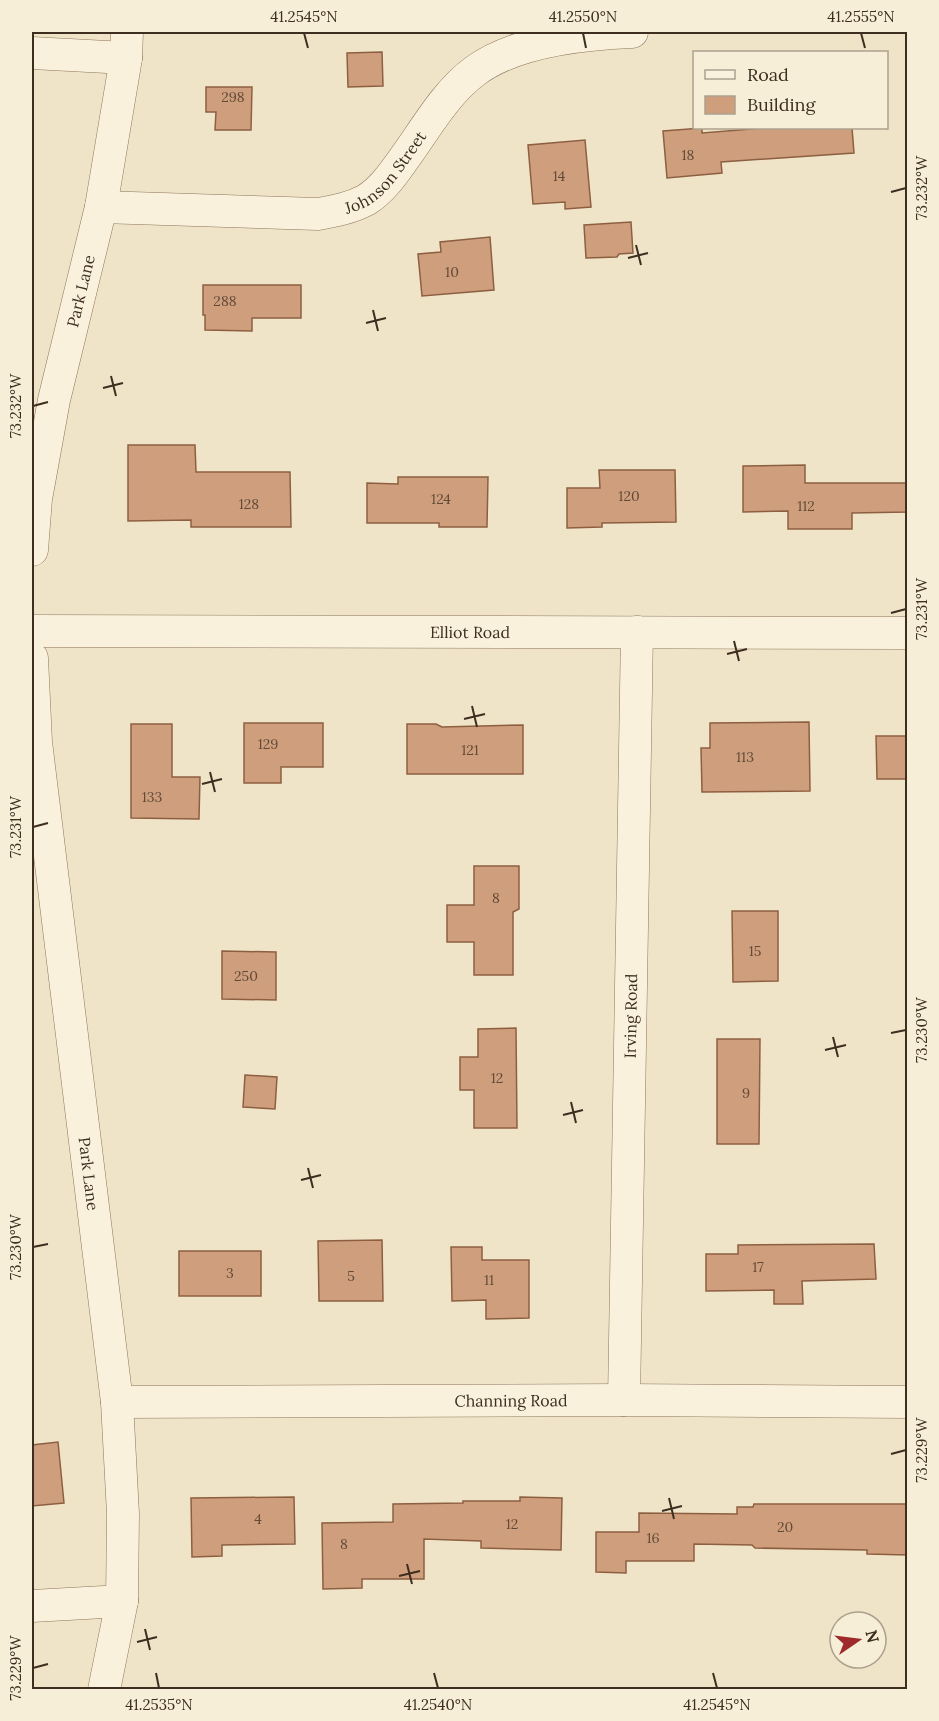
<svg xmlns="http://www.w3.org/2000/svg" width="939" height="1721" font-family="Lora,serif">
	<rect width="100%" height="100%" fill="#f0e4c8"/>
	<g fill="#cf9f7d" stroke="#8d5f41" stroke-width="1.5">
		<polygon points="382,52 383,86 348,87 347,53"/>
		<polygon points="206,87 252,87 251,130 215,130 216,112 206,112"/>
		<polygon points="702,128 702,133 765,128 852,128 854,153 721,162 722,173 667,178 663,131"/>
		<polygon points="585,140 591,207 565,209 565,202 533,204 528,145"/>
		<polygon points="631,222 633,253 619,254 617,257 586,258 584,225"/>
		<polygon points="490,237 494,290 422,296 418,254 441,252 440,242"/>
		<polygon points="203,285 301,285 301,318 252,318 252,331 205,330 205,315 203,315"/>
		<polygon points="128,445 195,445 196,472 290,472 291,527 191,527 191,520 128,521"/>
		<polygon points="805,465 805,483 908,483 908,512 852,513 852,529 788,529 788,511 743,512 743,466"/>
		<polygon points="599,470 675,470 676,522 602,523 602,527 567,528 567,488 600,488"/>
		<polygon points="398,477 488,477 487,527 439,527 439,523 367,523 367,483 398,484"/>
		<polygon points="809,722 810,791 702,792 701,748 710,748 710,723"/>
		<polygon points="244,723 323,723 323,767 281,767 281,783 244,783"/>
		<polygon points="131,724 172,724 172,777 200,777 199,819 131,818"/>
		<polygon points="407,724 436,724 442,727 523,725 523,774 407,774"/>
		<polygon points="876,736 908,736 908,779 877,779"/>
		<polygon points="474,866 519,866 519,909 513,912 513,975 474,975 474,942 447,942 447,905 474,905"/>
		<polygon points="732,911 778,911 778,981 733,982"/>
		<polygon points="222,951 276,952 276,1000 222,999"/>
		<polygon points="516,1028 517,1128 474,1128 474,1090 460,1090 460,1057 478,1057 478,1029"/>
		<polygon points="717,1039 760,1039 759,1144 717,1144"/>
		<polygon points="245,1075 277,1077 275,1109 243,1107"/>
		<polygon points="382,1240 383,1301 319,1301 318,1241"/>
		<polygon points="874,1244 876,1279 802,1281 803,1304 774,1304 774,1290 706,1291 706,1254 738,1254 738,1245"/>
		<polygon points="451,1247 482,1247 482,1260 529,1260 529,1318 486,1319 486,1300 452,1301"/>
		<rect x="179" y="1251" width="82" height="45"/>
		<polygon points="58,1442 64,1503 32,1506 32,1445"/>
		<polygon points="294,1497 295,1544 222,1545 222,1556 192,1557 191,1498"/>
		<polygon points="520,1497 562,1498 561,1550 481,1548 481,1541 424,1539 424,1579 362,1579 362,1588 323,1589 322,1523 393,1522 393,1504 463,1503 463,1501 520,1501"/>
		<polygon points="754,1504 908,1504 908,1555 867,1554 867,1550 755,1548 752,1545 694,1544 694,1561 626,1561 626,1573 596,1572 596,1532 639,1532 639,1513 737,1514 737,1507 753,1507"/>
	</g>
	<g fill="none" stroke-linecap="round" stroke-linejoin="round">
		<defs>
			<g id="minor">
				<polyline points="32,53 126,58"/>
				<path id="s1" d="M101,207L318,214C335,211 351,208 366,200C382,190 393,174 403,160C425,130 445,93 475,71C515,41 583,34 632,32"/>
				<path id="s2" d="M32,550L36,499L54,400L101,207L126,58L127,32"/>
				<path id="s3" d="M32,631L908,633"/>
				<path id="s4" d="M32,658L36,742L117,1402L123,1514L122,1601L104,1690"/>
				<path id="s5" d="M624,1400L637,632"/>
				<path id="s6" d="M117,1402L624,1400L908,1402"/>
				<polyline points="32,1606 122,1601"/>
			</g>
		</defs>
		<use href="#minor" stroke="#8d765c" stroke-width="33"/>
		<use href="#minor" stroke="#faf1dc" stroke-width="32"/>
	</g>
	<path fill="none" stroke="#3d2e20" stroke-width="2" d="M304,33L308,48M583,33L586,48M861,33L865,48M891,192L906,188M636,245L641,265M628,258L648,253M373,310L378,331M366,323L386,318M111,376L116,396M103,388L123,383M33,406L48,402M891,613L906,609M734,641L739,661M727,654L747,649M472,706L477,727M464,719L485,714M210,772L215,792M202,784L222,779M33,827L48,823M891,1033L906,1030M833,1037L838,1057M825,1050L846,1045M571,1102L576,1123M563,1115L583,1110M308,1168L313,1188M301,1180L321,1175M33,1247L48,1244M891,1454L906,1450M669,1498L674,1519M662,1511L682,1506M407,1564L412,1584M399,1576L420,1571M145,1629L150,1650M137,1642L157,1637M33,1668L48,1664M156,1673L159,1688M434,1673L438,1688M713,1673L717,1688"/>
	<g text-anchor="middle" stroke-width="4.5" stroke-linejoin="round" paint-order="stroke">
		<g font-size="14" fill="#624a37">
			<text x="233" y="102">298</text>
			<text x="688" y="160">18</text>
			<text x="559" y="181">14</text>
			<text x="452" y="277">10</text>
			<text x="225" y="306">288</text>
			<text x="629" y="501">120</text>
			<text x="441" y="504">124</text>
			<text x="249" y="509">128</text>
			<text x="806" y="511">112</text>
			<text x="268" y="749">129</text>
			<text x="470" y="755">121</text>
			<text x="745" y="762">113</text>
			<text x="152" y="802">133</text>
			<text x="496" y="903">8</text>
			<text x="755" y="956">15</text>
			<text x="246" y="981">250</text>
			<text x="497" y="1083">12</text>
			<text x="746" y="1098">9</text>
			<text x="758" y="1272">17</text>
			<text x="230" y="1278">3</text>
			<text x="351" y="1281">5</text>
			<text x="489" y="1285">11</text>
			<text x="258" y="1524">4</text>
			<text x="512" y="1529">12</text>
			<text x="785" y="1532">20</text>
			<text x="653" y="1543">16</text>
			<text x="344" y="1549">8</text>
		</g>
		<g font-size="16" fill="#3d2e20" stroke="#f7eed8">
			<text dy="6" stroke="none"><textPath href="#s1" startOffset="300">Johnson Street</textPath></text>
			<text dy="6" stroke="none"><textPath href="#s2" startOffset="264">Park Lane</textPath></text>
			<text dy="6" stroke="none"><textPath href="#s3" startOffset="438">Elliot Road</textPath></text>
			<text dy="6" stroke="none"><textPath href="#s5" startOffset="384">Irving Road</textPath></text>
			<text dy="6" stroke="none"><textPath href="#s4" startOffset="519">Park Lane</textPath></text>
			<text dy="6" stroke="none"><textPath href="#s6" startOffset="394">Channing Road</textPath></text>
		</g>
	</g>
	<rect width="939" height="1721" fill="none" stroke="#f7eed8" stroke-width="66"/>
	<rect x="693" y="51" width="195" height="78" fill="#f7eed8" stroke="#ada18e" stroke-width="1.5"/>
	<rect x="705" y="70" width="30" height="9" fill="#faf1dc" stroke="#ada18e" stroke-width="1.5"/>
	<text x="747" y="81" font-size="18" fill="#3d2e20">Road</text>
	<rect x="705" y="96" width="30" height="18" fill="#cf9f7d" stroke="#ada18e" stroke-width="1.5"/>
	<text x="747" y="111" font-size="18" fill="#3d2e20">Building</text>
	<g transform="translate(858 1640) rotate(76)"><circle r="28" fill="#f7eed8" stroke="#ada18e" stroke-width="1.5"/>
	<path d="M0-4.5L10 22L0 15L-10 22Z" fill="#9e2a2b"/>
	<text y="-9" font-size="16" font-weight="bold" text-anchor="middle" fill="#3d2e20">N</text>
	</g>
	<rect x="33" y="33" width="873" height="1655" fill="none" stroke="#3d2e20" stroke-width="2"/>
	<g font-size="15" text-anchor="middle" fill="#3d2e20">
		<text x="304" y="22">41.2545°N</text>
		<text x="583" y="22">41.2550°N</text>
		<text x="861" y="22">41.2555°N</text>
		<text transform="translate(922 188) rotate(-90)" y="5">73.232°W</text>
		<text transform="translate(16 406) rotate(-90)" y="5">73.232°W</text>
		<text transform="translate(922 609) rotate(-90)" y="5">73.231°W</text>
		<text transform="translate(16 827) rotate(-90)" y="5">73.231°W</text>
		<text transform="translate(922 1030) rotate(-90)" y="5">73.230°W</text>
		<text transform="translate(16 1247) rotate(-90)" y="5">73.230°W</text>
		<text transform="translate(922 1450) rotate(-90)" y="5">73.229°W</text>
		<text transform="translate(16 1668) rotate(-90)" y="5">73.229°W</text>
		<text x="159" y="1710">41.2535°N</text>
		<text x="438" y="1710">41.2540°N</text>
		<text x="717" y="1710">41.2545°N</text>
	</g>
</svg>
